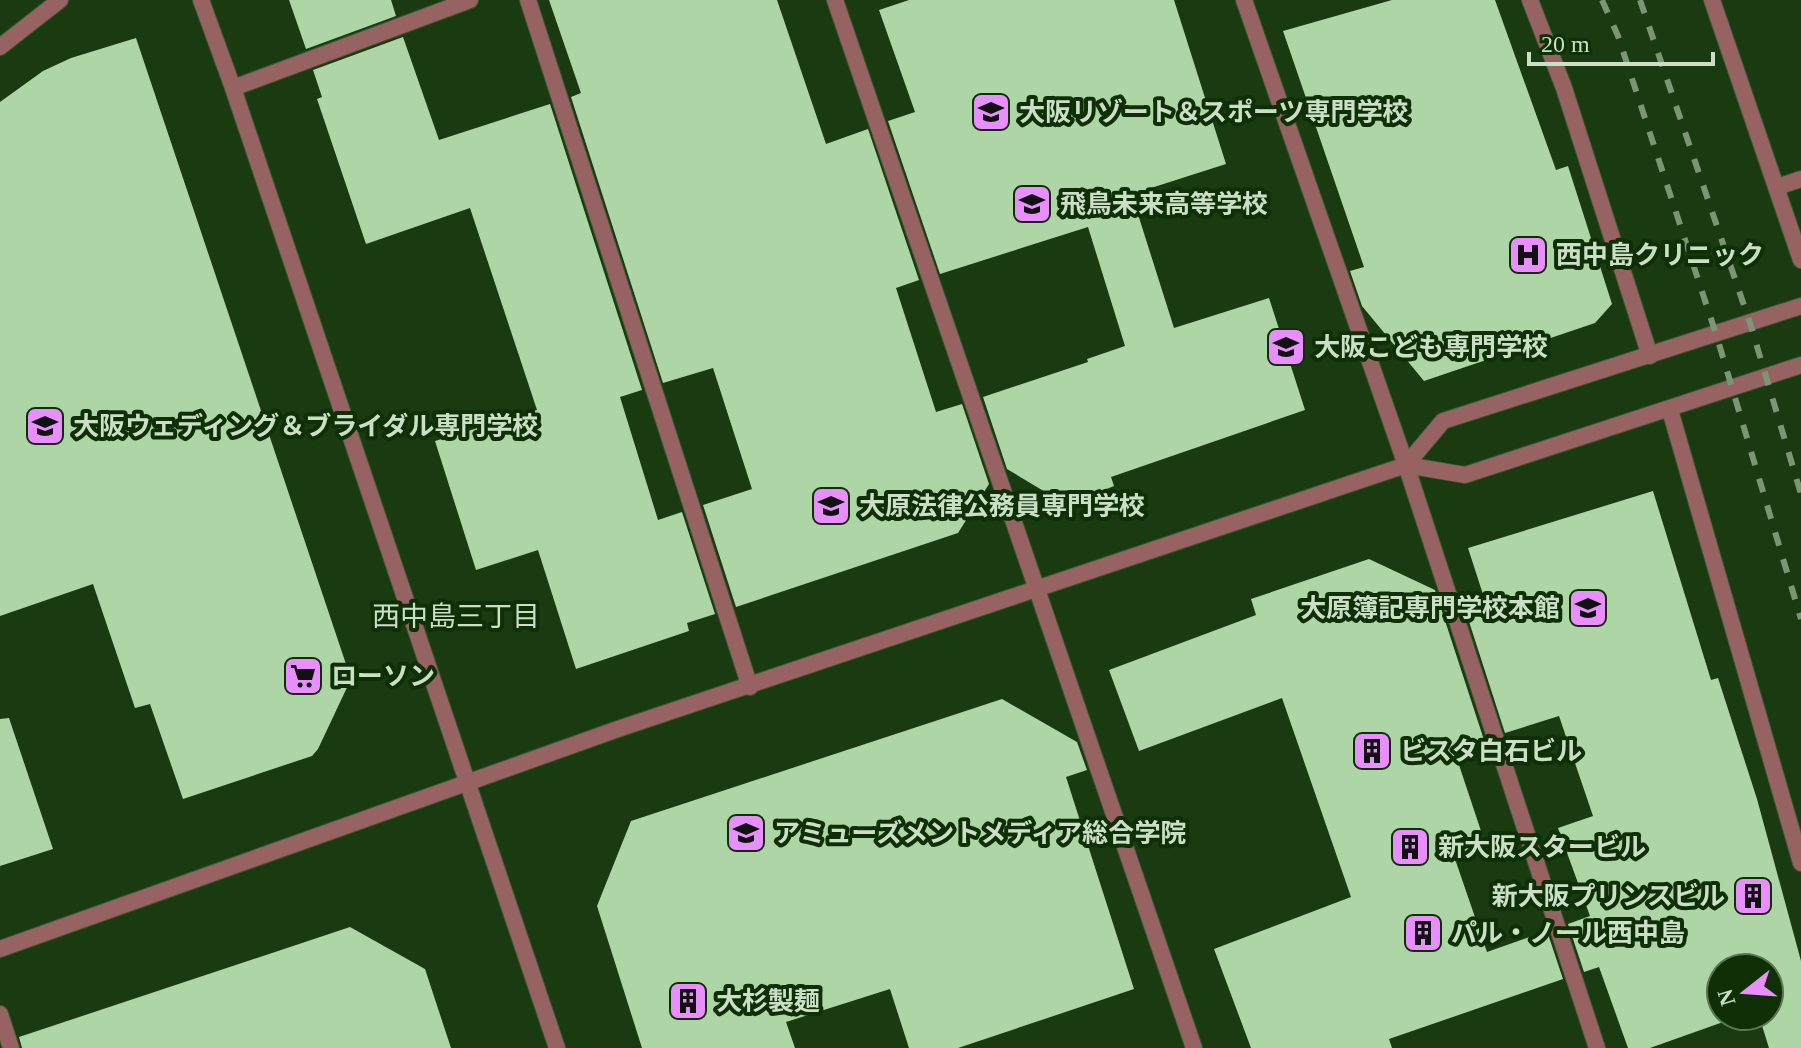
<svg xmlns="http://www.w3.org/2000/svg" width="1801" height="1048" font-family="'Times New Roman','Noto Sans JP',serif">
	<rect width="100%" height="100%" fill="#1a3a11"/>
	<g fill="#aed5a5">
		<polygon points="289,0 391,0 396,16 306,49"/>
		<polygon points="549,0 777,0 826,144 868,129 919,280 896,288 936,412 962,404 989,484 958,533 736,607 703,505 752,489 713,368 663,383 571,97 581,93"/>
		<polygon points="909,0 1174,0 1226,164 1151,188 1155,202 1136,208 1174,328 1269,298 1305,410 1111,477 1114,486 1067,505 1007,469 983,397 1088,362 1087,359 1125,346 1088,227 940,274 888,121 915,112 879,10"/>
		<polygon points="1392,0 1495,0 1556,170 1568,166 1612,304 1595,323 1424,381 1362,306 1350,271 1364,267 1283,31"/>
		<polygon points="403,37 439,140 550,104 642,390 620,397 658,520 682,512 715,614 687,623 689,631 576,669 538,550 476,570 435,441 537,410 470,208 366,244 317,99 322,97 313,70"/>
		<polygon points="136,38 351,679 318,749 312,756 183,799 150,704 135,708 93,584 0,616 0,102 43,71 71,58"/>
		<polygon points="1653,491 1711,680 1718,678 1757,799 1801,961 1801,1048 1769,1048 1759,1016 1769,1016 1769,968 1721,968 1721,1016 1740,1016 1650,1048 1628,1048 1599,967 1584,972 1568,924 1590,916 1558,828 1593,816 1559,716 1505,733 1463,603 1490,616 1468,548"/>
		<polygon points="1369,559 1435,590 1484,740 1454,750 1488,852 1456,862 1487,952 1547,931 1563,979 1389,1039 1392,1048 1251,1048 1214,949 1351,897 1282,698 1139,751 1109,670 1256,615 1251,599"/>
		<polygon points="1002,699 1077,742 1087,770 1066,777 1134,989 958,1048 909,1048 890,989 786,1022 795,1048 642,1048 597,906 631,821"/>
		<polygon points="9,718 53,849 0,866 0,719"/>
		<polygon points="350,927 425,969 451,1048 22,1048 19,1037"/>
	</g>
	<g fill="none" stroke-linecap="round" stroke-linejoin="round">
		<defs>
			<polyline id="pedestrian" points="1777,187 1801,179"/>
			<g id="minor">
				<polyline points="201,0 233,88 470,0"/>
				<polyline points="528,0 750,687"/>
				<polyline points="835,0 1194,1048"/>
				<polyline points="1244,0 1406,465 1597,1048"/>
				<polyline points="1530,0 1564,88 1650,356"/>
				<polyline points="1712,0 1801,260"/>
				<polyline points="0,47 60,0"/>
				<polyline points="1670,410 1801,863"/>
				<polyline points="1406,465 1443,421 1801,306"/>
				<polyline points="1406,465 1465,475 1801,365"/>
				<polyline points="0,1014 11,1048"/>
			</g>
			<g id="tertiary">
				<polyline points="233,88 557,1048"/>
				<polyline points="0,949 618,729 1406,465"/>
			</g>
		</defs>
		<use href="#pedestrian" stroke="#3a5832" stroke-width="18"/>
		<use href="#minor" stroke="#3a5832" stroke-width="18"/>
		<use href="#tertiary" stroke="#3a5832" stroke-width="18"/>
		<use href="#pedestrian" stroke="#976262" stroke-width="16"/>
		<use href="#minor" stroke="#976262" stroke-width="16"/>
		<use href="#tertiary" stroke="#976262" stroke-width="16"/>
		<g stroke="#7b9575" stroke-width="6" stroke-dasharray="14 14" stroke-linecap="butt">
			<polyline points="1602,0 1618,36 1716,334 1801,619"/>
			<polyline points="1640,0 1750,323 1801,494"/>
		</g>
	</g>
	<defs>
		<symbol id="university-square" viewBox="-11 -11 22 22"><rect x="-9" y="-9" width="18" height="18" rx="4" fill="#e98efe" stroke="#0f3006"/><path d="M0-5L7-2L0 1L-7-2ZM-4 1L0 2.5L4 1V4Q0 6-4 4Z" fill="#111"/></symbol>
		<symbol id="school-square" viewBox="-11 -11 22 22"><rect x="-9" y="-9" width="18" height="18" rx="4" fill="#e98efe" stroke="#0f3006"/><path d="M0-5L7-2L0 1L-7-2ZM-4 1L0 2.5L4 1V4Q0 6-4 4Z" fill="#111"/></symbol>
		<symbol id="hospital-square" viewBox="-11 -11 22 22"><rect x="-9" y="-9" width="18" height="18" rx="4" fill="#e98efe" stroke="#0f3006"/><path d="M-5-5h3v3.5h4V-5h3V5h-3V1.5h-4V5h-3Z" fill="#111"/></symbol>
		<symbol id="supermarket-square" viewBox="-11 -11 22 22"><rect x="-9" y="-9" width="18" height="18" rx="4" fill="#e98efe" stroke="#0f3006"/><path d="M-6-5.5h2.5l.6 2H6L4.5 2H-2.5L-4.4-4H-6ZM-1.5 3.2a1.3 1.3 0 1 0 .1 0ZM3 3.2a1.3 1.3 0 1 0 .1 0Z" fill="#111"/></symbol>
		<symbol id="building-square" viewBox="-11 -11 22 22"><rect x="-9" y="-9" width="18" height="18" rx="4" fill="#e98efe" stroke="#0f3006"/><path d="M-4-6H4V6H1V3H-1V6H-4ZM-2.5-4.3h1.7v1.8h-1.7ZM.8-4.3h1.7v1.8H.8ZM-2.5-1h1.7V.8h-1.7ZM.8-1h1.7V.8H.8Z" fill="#111"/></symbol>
	</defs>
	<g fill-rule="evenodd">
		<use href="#university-square" x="969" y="90" width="44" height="44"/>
		<use href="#school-square" x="1010" y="182" width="44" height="44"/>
		<use href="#hospital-square" x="1506" y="233" width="44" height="44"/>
		<use href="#university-square" x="1264" y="325" width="44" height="44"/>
		<use href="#university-square" x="23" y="404" width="44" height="44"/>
		<use href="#university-square" x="809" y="484" width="44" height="44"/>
		<use href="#university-square" x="1566" y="586" width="44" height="44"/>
		<use href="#supermarket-square" x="281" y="654" width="44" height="44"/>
		<use href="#building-square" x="1350" y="729" width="44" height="44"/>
		<use href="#university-square" x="724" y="811" width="44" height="44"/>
		<use href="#building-square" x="1388" y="825" width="44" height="44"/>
		<use href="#building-square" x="1731" y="874" width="44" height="44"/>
		<use href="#building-square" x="1401" y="911" width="44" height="44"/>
		<use href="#building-square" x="666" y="979" width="44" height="44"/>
	</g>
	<g text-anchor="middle" stroke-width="8" stroke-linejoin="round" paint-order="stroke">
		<g font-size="26" font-weight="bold" fill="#cbdfc7" stroke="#0f3006" text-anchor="start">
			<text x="1019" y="121">大阪リゾート＆スポーツ専門学校</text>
			<text x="1060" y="213">飛鳥未来高等学校</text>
			<text x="1556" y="264">西中島クリニック</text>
			<text x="1314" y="356">大阪こども専門学校</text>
			<text x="73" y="435">大阪ウェディング＆ブライダル専門学校</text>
			<text x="859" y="515">大原法律公務員専門学校</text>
			<text x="1560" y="617" text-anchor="end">大原簿記専門学校本館</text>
			<text x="331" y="685">ローソン</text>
			<text x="1400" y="760">ビスタ白石ビル</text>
			<text x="774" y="842">アミューズメントメディア総合学院</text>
			<text x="1438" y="856">新大阪スタービル</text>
			<text x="1725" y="905" text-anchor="end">新大阪プリンスビル</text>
			<text x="1451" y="942">パル・ノール西中島</text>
			<text x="716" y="1010">大杉製麺</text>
		</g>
		<g font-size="28" fill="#cbdfc7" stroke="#0f3006">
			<text x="456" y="626">西中島三丁目</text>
		</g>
	</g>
	<g transform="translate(1745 992) rotate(253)"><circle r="38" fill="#0f3006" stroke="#5a7653" stroke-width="2"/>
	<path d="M0-6L14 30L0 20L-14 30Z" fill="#e98efe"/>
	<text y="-12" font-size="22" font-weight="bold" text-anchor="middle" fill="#cbdfc7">N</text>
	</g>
	<path d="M1529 52v12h184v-12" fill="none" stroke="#cbdfc7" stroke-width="4"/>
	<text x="1541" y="52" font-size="24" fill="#cbdfc7" stroke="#0f3006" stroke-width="6" paint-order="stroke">20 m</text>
</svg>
